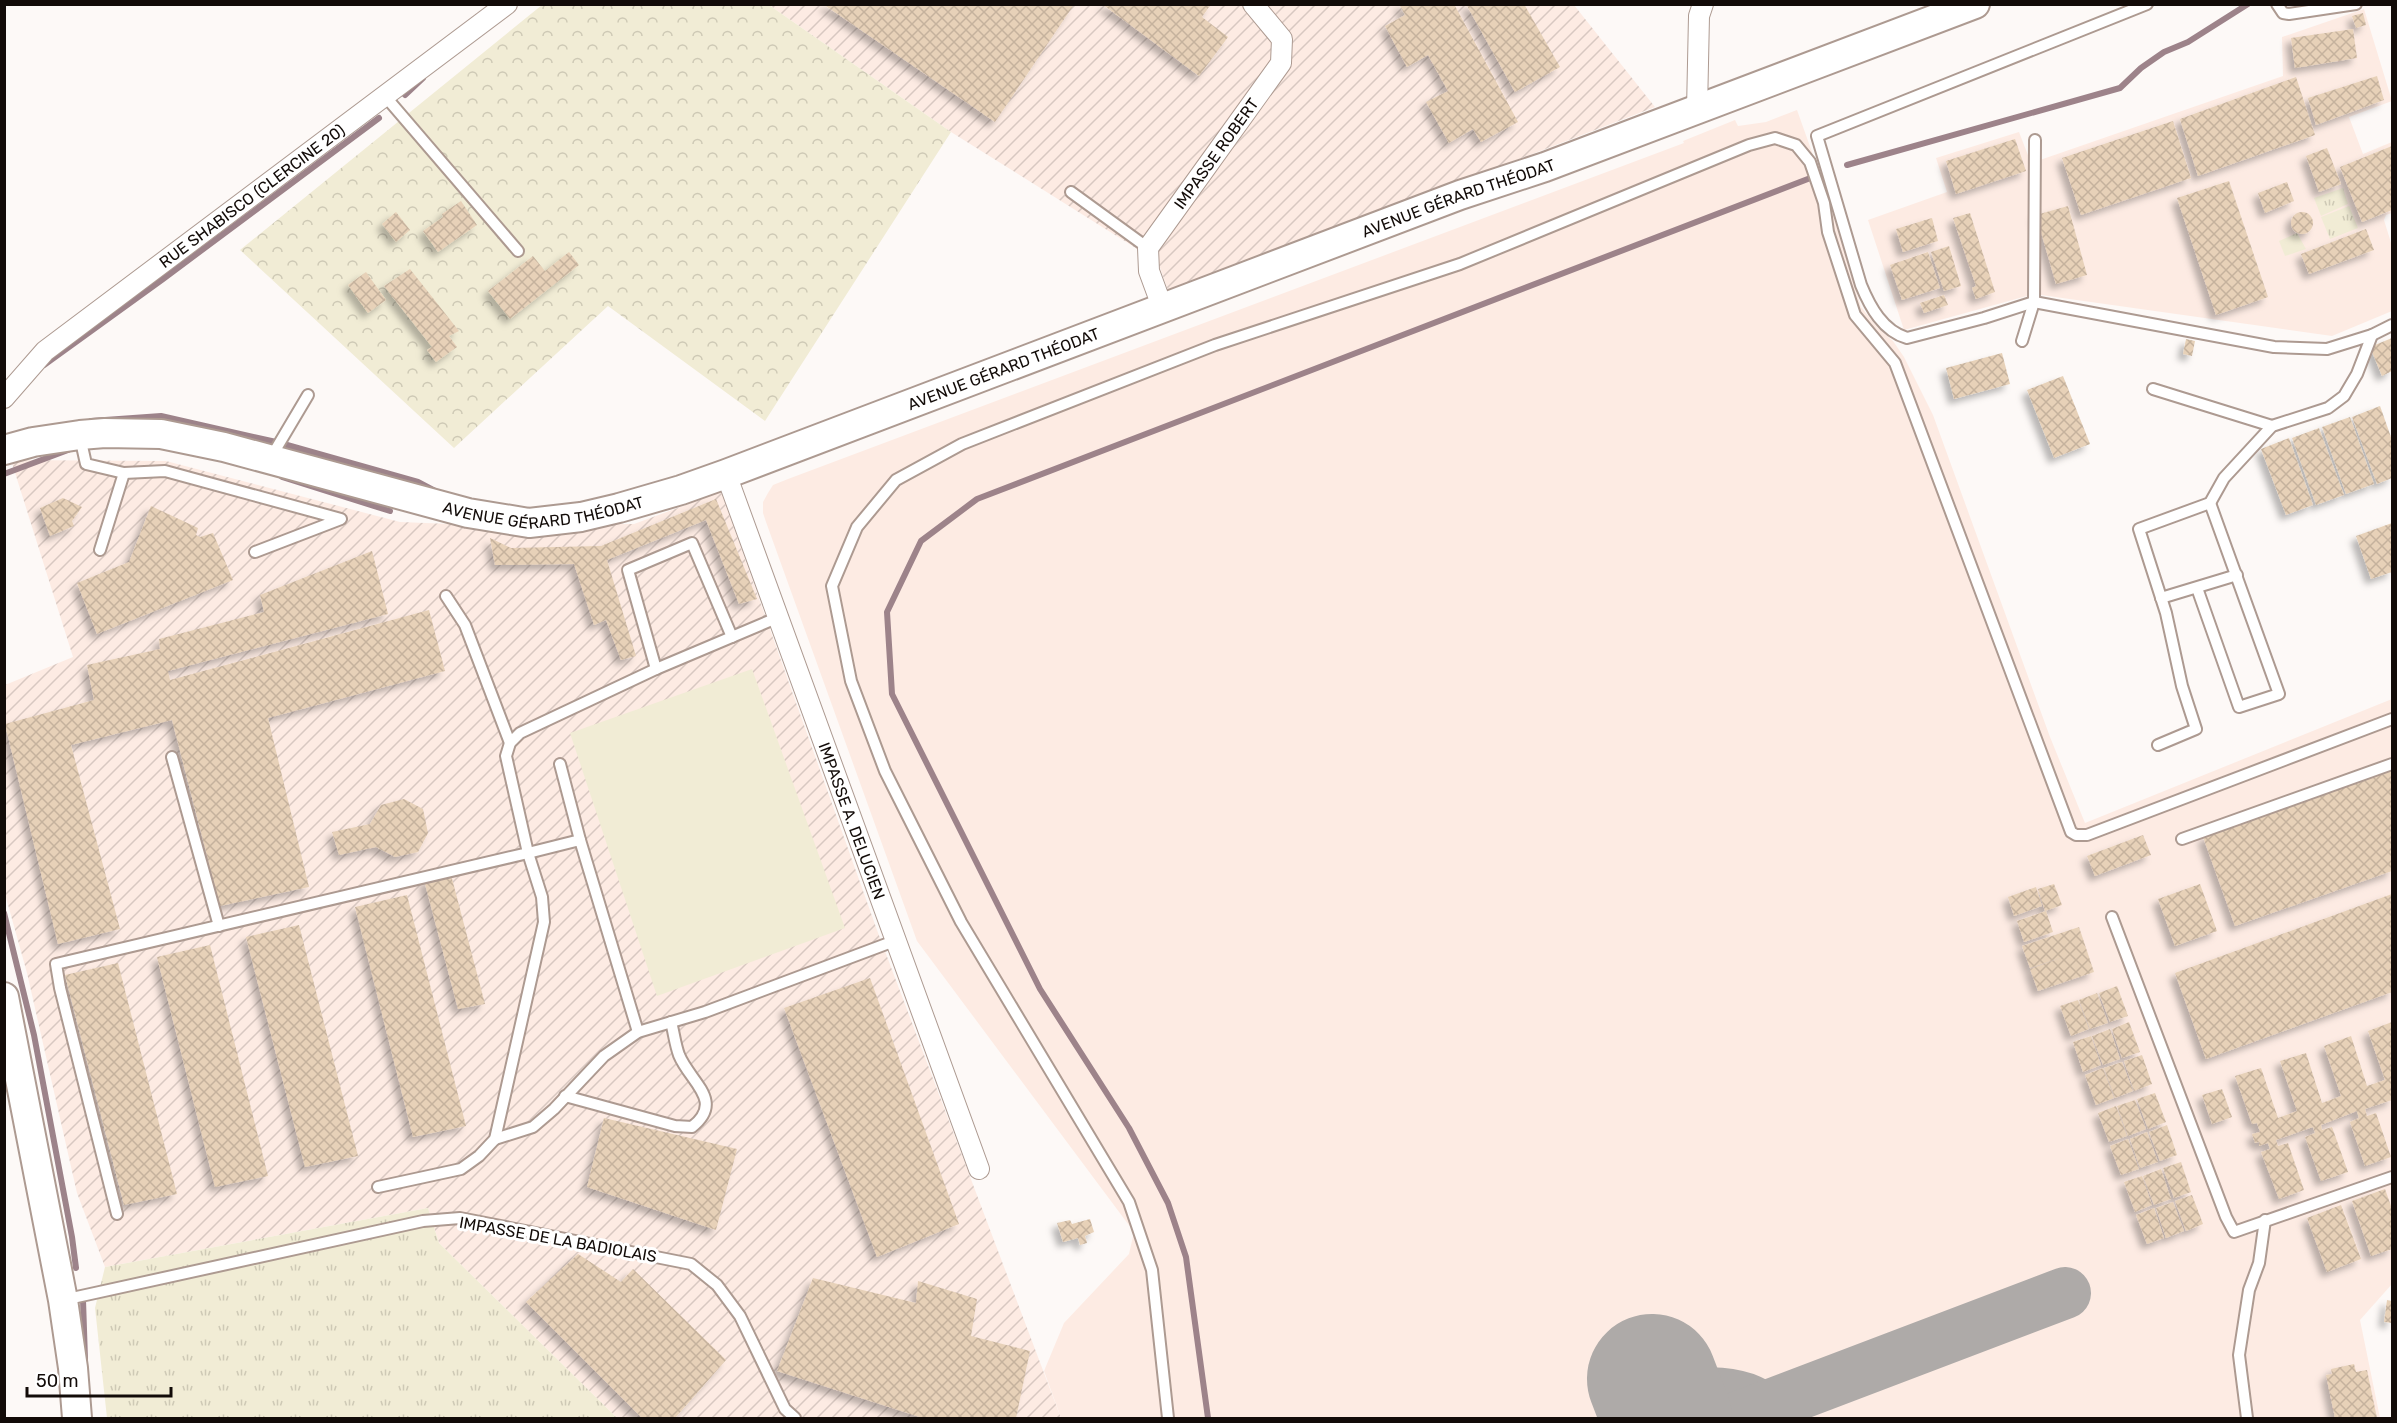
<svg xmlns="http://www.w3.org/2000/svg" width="2397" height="1423" font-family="Rubik,sans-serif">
	<defs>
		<pattern id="industrial-furrows" width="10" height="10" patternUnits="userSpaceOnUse" patternTransform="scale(1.5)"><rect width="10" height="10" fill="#fdebe3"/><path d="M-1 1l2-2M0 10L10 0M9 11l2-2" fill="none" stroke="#d8c8c1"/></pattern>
		<pattern id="grass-tufts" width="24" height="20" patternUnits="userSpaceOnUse" patternTransform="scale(1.5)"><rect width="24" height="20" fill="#f1ecd5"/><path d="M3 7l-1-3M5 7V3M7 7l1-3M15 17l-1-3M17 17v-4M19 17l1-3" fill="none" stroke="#cec9b5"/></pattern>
		<pattern id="forest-crowns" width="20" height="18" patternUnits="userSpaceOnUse" patternTransform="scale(1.5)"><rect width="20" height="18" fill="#f1ecd5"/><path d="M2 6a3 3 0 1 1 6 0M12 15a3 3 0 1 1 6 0" fill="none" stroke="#cec9b5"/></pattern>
		<pattern id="building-cross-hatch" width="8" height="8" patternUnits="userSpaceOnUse" patternTransform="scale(1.5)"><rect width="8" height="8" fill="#e7d1b8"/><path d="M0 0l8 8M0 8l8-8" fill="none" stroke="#c5b29d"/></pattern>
		<filter id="shadow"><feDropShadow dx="-5.5" dy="5.5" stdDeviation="3" flood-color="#0004"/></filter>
	</defs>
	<rect width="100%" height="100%" fill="#fdf9f7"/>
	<g fill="#fdebe3">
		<polygon points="2364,9 2392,101 2349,117 2363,154 2392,142 2392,213 2386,215 2384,220 2392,246 2392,311 2332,336 2034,294 1904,330 1868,220 1947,192 1936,158 2019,132 2031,163 2283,76 2282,37"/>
		<polygon points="1797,110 1828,197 1861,307 1878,328 1893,341 1904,357 1933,415 2050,737 2085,823 2392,699 2392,1284 2360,1320 2380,1418 1061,1418 1044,1371 1064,1323 1129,1254 1134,1232 917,941 766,522 763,513 763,502 768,493 773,485 788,479 1684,143 1683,141 1735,120 1738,126 1766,122"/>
	</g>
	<g fill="url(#industrial-furrows)">
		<polygon points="769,5 1574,5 1655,107 1169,293 1158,262 951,132"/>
		<polygon points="11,460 166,461 400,522 476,525 634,524 721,492 877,930 1061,1418 617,1418 439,1243 428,1208 105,1267 77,1193 27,973 5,894 5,685 73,657"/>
	</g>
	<g fill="url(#grass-tufts)">
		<polygon points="2343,188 2348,204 2321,216 2314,198"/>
		<polygon points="2349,206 2358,228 2330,239 2321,217"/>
		<polygon points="2297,233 2306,249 2285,256 2279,241"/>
		<polygon points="428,1208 439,1243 617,1418 107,1418 95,1308 105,1267"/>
	</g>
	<polygon fill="url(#forest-crowns)" points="542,5 769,5 951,132 765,421 608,306 454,448 240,250"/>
	<polygon fill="#f1ecd5" points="752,669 845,928 657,996 570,733"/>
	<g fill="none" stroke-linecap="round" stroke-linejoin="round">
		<g stroke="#9d838a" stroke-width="6">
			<polyline points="405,95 423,78"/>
			<polyline points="1847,165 2120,88 2141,68 2164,52 2188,42 2248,4"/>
			<polyline points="44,365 163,279 379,118"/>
			<polyline points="91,421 161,416 276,442"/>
			<polyline points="280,443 418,482 435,491"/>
			<polyline points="4,474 68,450"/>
			<polyline points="282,477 390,511"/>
			<polyline points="4,913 34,1035 72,1237 76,1268"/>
			<polyline points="83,1300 85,1359"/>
			<polyline points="1208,1418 1186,1257 1168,1203 1129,1128 1040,989 892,694 887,612 921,541 977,499 1813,177"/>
		</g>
		<g stroke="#aeaaa8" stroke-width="52">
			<path d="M1647,1418C1652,1413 1657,1406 1663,1403C1691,1389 1753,1387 1770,1418"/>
			<polyline points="1736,1418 2065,1293"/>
		</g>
		<polyline stroke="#aeaaa8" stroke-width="130" points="1652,1379 1667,1418"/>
	</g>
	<g fill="url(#building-cross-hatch)" filter="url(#shadow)">
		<polygon points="823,4 1071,4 1073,6 995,122"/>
		<polygon points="1102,4 1211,4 1202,17 1228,37 1199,76"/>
		<polygon points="1399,4 1454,4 1518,122 1481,142 1473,129 1449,143 1426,102 1448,91 1428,55 1407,67 1385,26 1405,15"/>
		<polygon points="1466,4 1524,4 1560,67 1515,92"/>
		<polygon points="2363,13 2366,25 2356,28 2352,16"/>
		<polygon points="2353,29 2357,58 2295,68 2291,38"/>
		<polygon points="2377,76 2384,100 2316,125 2308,98"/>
		<polygon points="2296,77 2315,135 2198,176 2180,119"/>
		<polygon points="2173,121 2191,178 2081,215 2062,158"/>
		<polygon points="2015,139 2026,171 1956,194 1946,161"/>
		<polygon points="2392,146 2392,210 2362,222 2340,167"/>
		<polygon points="2327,148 2341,184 2319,192 2306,156"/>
		<polygon points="2229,181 2268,297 2216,315 2177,198"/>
		<polygon points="2287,182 2294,201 2265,213 2258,193"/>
		<polygon points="461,201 477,225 438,252 423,231 443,217 442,214"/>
		<polygon points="2068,206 2087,275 2056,284 2036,215"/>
		<polygon points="396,212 410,230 396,242 382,224"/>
		<circle cx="2302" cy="223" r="11"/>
		<polygon points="1970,213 1995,292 1976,299 1972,288 1976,286 1953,218"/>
		<polygon points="1932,218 1938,241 1903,252 1896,229"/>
		<polygon points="2366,229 2374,250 2309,274 2301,254"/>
		<polygon points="1949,246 1961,286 1944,291 1931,252"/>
		<polygon points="569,252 579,265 510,319 488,291 533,256 545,271"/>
		<polygon points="1928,252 1940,288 1902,300 1890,265"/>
		<polygon points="410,269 459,331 449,336 457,347 436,362 427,350 432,347 384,286"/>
		<polygon points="366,272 386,300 368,313 348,285"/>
		<polygon points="1944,295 1948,305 1924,313 1920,303"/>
		<polygon points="2392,338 2392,371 2382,376 2370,347"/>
		<polygon points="2186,339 2195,341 2192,356 2183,354"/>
		<polygon points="2002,353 2010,384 1954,399 1946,368"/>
		<polygon points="2063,376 2090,444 2054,458 2027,390"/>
		<polygon points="2380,406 2392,440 2392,478 2377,484 2352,417"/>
		<polygon points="2350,417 2374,484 2346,494 2322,427"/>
		<polygon points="2319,428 2344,495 2316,505 2292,438"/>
		<polygon points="2289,438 2313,505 2286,515 2261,449"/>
		<polygon points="63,498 82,507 72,521 74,526 50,536 40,508"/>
		<polygon points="716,499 757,599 739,604 706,520 607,560 636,656 621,660 606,620 594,625 574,564 495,565 490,538 511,548 601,546"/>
		<polygon points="151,506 198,528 196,535 200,537 213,533 233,580 97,634 77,583 129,562"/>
		<polygon points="2392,523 2392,572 2371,579 2356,536"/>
		<polygon points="372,551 388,614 168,671 170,680 429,610 445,671 268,718 309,887 220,906 172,720 71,745 120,929 58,944 5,724 94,700 87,665 160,649 159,639 264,612 260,595"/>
		<polygon points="2392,769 2392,871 2235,926 2203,837"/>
		<polygon points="404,799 423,809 428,833 418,852 395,857 376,847 339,855 332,832 370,824 381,805"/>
		<polygon points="2143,835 2151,855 2095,876 2087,856"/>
		<polygon points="451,875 485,1004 458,1009 424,880"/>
		<polygon points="2054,884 2062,905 2045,911 2038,889"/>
		<polygon points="2200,884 2217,931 2175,946 2158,899"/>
		<polygon points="2036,887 2042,906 2014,916 2008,897"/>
		<polygon points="2392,894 2392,992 2206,1059 2175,973"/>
		<polygon points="407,895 466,1126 413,1137 355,907"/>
		<polygon points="2046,911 2053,932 2024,942 2017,921"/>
		<polygon points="299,925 358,1156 305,1167 246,937"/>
		<polygon points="2079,927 2094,972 2038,991 2030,969 2066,956 2030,968 2022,946"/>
		<polygon points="210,945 268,1176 215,1187 157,957"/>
		<polygon points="118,963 177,1194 124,1205 65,975"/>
		<polygon points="870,978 959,1224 877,1257 784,1008"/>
		<polygon points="2117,986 2128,1016 2110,1022 2099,993"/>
		<polygon points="2097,993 2108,1023 2090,1029 2079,1000"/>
		<polygon points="2078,1000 2089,1029 2071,1036 2060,1006"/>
		<polygon points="2129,1022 2140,1052 2122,1058 2112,1029"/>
		<polygon points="2392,1022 2392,1100 2365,1109 2367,1116 2376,1113 2391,1157 2365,1166 2350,1122 2359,1118 2357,1111 2321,1125 2322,1130 2332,1127 2348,1172 2321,1181 2305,1137 2315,1133 2313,1127 2276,1140 2278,1146 2288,1143 2304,1190 2279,1199 2261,1152 2270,1149 2268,1143 2259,1146 2259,1142 2255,1143 2252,1134 2260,1132 2257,1123 2252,1124 2235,1076 2261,1068 2278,1118 2297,1111 2280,1061 2306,1053 2322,1103 2341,1096 2324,1046 2351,1036 2367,1086 2385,1080 2368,1031"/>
		<polygon points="2110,1029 2120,1059 2103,1065 2092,1036"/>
		<polygon points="2091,1036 2101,1065 2083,1072 2073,1042"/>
		<polygon points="2142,1055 2152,1084 2134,1091 2124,1061"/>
		<polygon points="2122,1062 2133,1091 2115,1098 2104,1068"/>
		<polygon points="2103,1068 2114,1098 2096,1105 2085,1075"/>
		<polygon points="2222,1089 2232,1117 2212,1124 2202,1095"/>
		<polygon points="2155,1093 2166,1122 2148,1129 2137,1099"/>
		<polygon points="2135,1100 2146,1129 2128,1136 2117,1106"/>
		<polygon points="2116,1106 2127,1136 2109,1142 2098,1113"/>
		<polygon points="604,1118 737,1149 716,1230 587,1187"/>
		<polygon points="2167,1125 2177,1155 2160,1161 2149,1132"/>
		<polygon points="2147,1132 2158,1162 2140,1168 2130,1139"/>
		<polygon points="2128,1139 2139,1169 2121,1175 2110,1146"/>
		<polygon points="2181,1162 2191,1192 2174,1198 2163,1168"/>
		<polygon points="2161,1169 2171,1199 2154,1205 2143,1176"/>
		<polygon points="2142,1176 2152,1205 2135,1212 2124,1182"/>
		<polygon points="2385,1189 2392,1209 2392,1249 2371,1256 2352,1201"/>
		<polygon points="2192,1195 2203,1224 2186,1231 2175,1201"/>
		<polygon points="2173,1202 2184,1231 2166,1238 2156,1208"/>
		<polygon points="2341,1205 2361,1259 2327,1272 2307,1218"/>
		<polygon points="2154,1208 2164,1238 2147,1244 2136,1215"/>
		<polygon points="1090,1219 1094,1232 1085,1236 1087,1243 1080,1245 1078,1238 1063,1242 1057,1223 1070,1220 1072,1224"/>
		<polygon points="578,1254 621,1282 633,1269 726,1360 675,1418 642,1418 526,1302"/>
		<polygon points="813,1278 916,1303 918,1281 977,1299 971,1336 1030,1351 1016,1418 923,1418 777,1371"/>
		<polygon points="2387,1300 2392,1301 2392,1323 2384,1322"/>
		<polygon points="2354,1364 2356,1372 2367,1370 2377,1418 2335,1418 2326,1375 2332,1374 2331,1369"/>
	</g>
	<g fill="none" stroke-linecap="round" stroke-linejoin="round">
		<defs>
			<g id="lane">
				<path d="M2147,4L1817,136L1861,285C1870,307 1883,331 1907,338L1984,318L2034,302L2274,347L2327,349L2372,335L2392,325"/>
				<polyline points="2277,4 2283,13 2289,14 2356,4"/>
				<polyline points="385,96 518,251"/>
				<polyline points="1071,192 1148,248"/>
				<polyline points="2022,341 2034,302 2035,140"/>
				<polyline points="2153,389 2272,426"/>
				<polyline points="80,437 86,464 124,473 165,471 341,519 255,552"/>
				<polyline points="270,459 308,395"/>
				<polyline points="100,550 124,473"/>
				<polyline points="2197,588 2239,707 2279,694 2210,503"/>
				<polyline points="446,596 465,625 510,743"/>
				<polyline points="2161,598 2237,575"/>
				<polyline points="656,669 628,570 692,543 732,637"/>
				<polyline points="2158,745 2196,729 2182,686 2166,613 2139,529 2210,503 2224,478 2272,426 2328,408 2344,396 2357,374 2372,335"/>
				<polyline points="172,757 219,926"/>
				<polyline points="560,764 580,840"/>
				<polyline points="2182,839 2392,764"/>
				<polyline points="2112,917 2226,1217 2234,1232 2392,1177"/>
				<path d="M565,1096L675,1126L692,1127C725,1101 690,1082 679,1055C675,1044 674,1033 671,1022"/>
				<polyline points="495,1139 533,1127 554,1109 604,1056 638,1032 705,1012 897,940"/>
				<polyline points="378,1187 461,1169 479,1156 495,1139 544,922 542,897 528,853 580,840 638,1032"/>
				<polyline points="117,1214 60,988 56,964 528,853 506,756 510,743 520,733 656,669 779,617"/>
				<polyline points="63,1300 423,1221 460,1218 691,1264 717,1285 740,1316 785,1409 795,1418"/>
				<polyline points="1168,1418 1152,1270 1129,1202 961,922 885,771 851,681 832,586 857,527 896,480 962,444 1215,345 1460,264 1749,145 1775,138 1796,145 1810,162 1824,203 1828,232 1855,315 1895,363 2071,832 2076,835 2087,835 2392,719"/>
				<polyline points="2247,1418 2239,1355 2249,1290 2259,1263 2265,1220"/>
			</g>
			<g id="street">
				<polyline points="1697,110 1699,16 1703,4"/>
				<path id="s1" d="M1163,309L1149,271L1148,248L1281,63L1282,39L1253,4"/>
				<path id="s2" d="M4,398L45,351L507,4"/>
				<path id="s3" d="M726,474L979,1169"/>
			</g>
			<g id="secondary">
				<path id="s4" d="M4,450L33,442L80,435L105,433L161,434L224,447L468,513L529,523L581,517L619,508L681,490L726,474L1460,195L1545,167L1975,4"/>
				<polyline points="4,997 63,1300 73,1368 77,1418"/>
			</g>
		</defs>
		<use href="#lane" stroke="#ad9a91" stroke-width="14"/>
		<use href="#street" stroke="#ad9a91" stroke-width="22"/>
		<use href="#secondary" stroke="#ad9a91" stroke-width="32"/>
		<use href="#lane" stroke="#fff" stroke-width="10"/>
		<use href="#street" stroke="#fff" stroke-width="20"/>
		<use href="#secondary" stroke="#fff" stroke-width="28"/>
	</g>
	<g text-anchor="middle" stroke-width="6" stroke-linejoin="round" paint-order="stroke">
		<g font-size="16" fill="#120b08" stroke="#fff">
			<text dy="6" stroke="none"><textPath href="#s1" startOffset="180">IMPASSE ROBERT</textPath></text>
			<text dy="6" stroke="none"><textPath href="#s2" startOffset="321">RUE SHABISCO (CLERCINE 20)</textPath></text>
			<text dy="6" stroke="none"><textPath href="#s4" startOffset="1524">AVENUE GÉRARD THÉODAT</textPath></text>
			<text dy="6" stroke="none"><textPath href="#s4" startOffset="1038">AVENUE GÉRARD THÉODAT</textPath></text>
			<text dy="6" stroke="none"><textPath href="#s4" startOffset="552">AVENUE GÉRARD THÉODAT</textPath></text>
			<text dy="6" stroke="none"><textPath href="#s3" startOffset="369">IMPASSE A. DELUCIEN</textPath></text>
			<text transform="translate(558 1239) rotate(10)" y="6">IMPASSE DE LA BADIOLAIS</text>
		</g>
	</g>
	<rect width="2397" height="1423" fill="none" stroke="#120b08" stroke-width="12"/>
	<path d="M27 1387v9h144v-9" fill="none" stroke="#120b08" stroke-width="3"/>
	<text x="36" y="1387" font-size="18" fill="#120b08" stroke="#ffffff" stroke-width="4.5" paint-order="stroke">50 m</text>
</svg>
